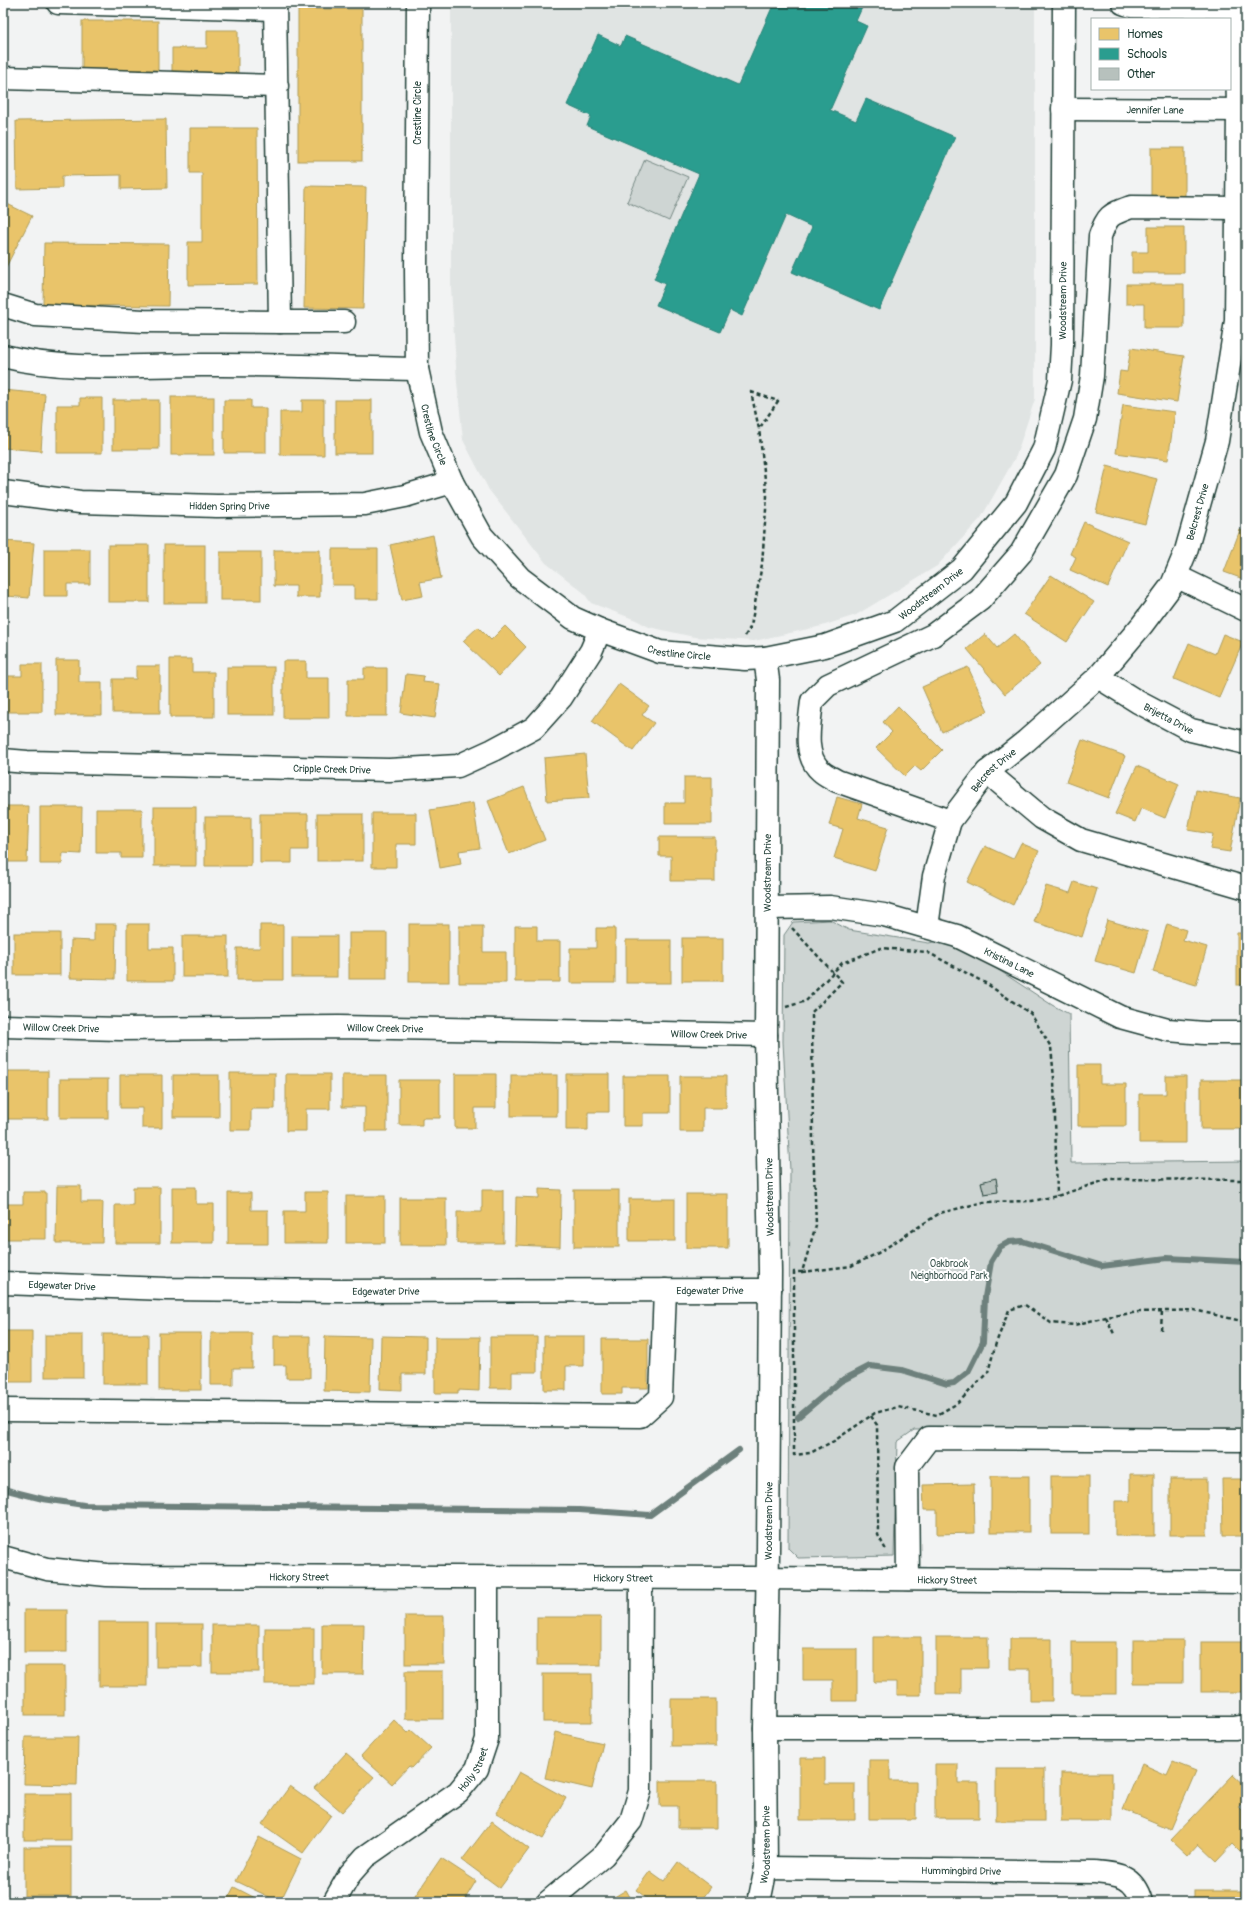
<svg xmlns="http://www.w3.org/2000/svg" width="1249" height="1905" font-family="Pangolin,sans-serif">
	<rect width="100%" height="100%" fill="#f2f3f3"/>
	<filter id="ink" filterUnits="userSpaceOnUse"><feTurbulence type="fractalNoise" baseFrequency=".025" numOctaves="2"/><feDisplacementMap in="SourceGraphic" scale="8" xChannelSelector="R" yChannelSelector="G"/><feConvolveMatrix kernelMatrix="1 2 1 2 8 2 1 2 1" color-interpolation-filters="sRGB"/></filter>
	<g filter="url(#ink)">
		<polygon fill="#e0e4e3" points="451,3 1035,3 1035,399 1016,456 981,518 937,566 856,615 822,626 754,641 694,637 649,627 636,620 591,603 583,592 546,563 489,490 463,440 457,382 451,288"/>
		<g fill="#ced5d3" stroke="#768984">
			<polygon points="645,159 688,177 669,221 627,202"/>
			<polygon points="830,920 849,930 929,943 947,939 991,965 1052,1005 1069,1014 1071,1163 1246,1161 1246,1428 914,1430 897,1442 894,1556 798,1558 788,1548 790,1170 783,1042 784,935 793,922"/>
		</g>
		<g fill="#e9c46a" stroke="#ac9c5a">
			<rect x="298" y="9" width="64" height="152"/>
			<rect x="82" y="21" width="76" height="49"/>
			<polygon points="207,30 238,30 238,73 172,73 172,48 207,48"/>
			<polygon points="166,119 167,188 121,189 121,175 62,176 62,188 17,189 16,121"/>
			<polygon points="190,128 257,128 258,284 188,285 188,242 202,242 202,173 190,173"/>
			<rect x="1151" y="148" width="34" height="48"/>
			<polygon points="306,186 366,187 363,309 304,308"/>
			<polygon points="3,202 32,216 3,273"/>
			<polygon points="1148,227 1184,227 1184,273 1132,273 1132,252 1148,252"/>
			<polygon points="44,243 169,244 168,306 43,305"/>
			<polygon points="1126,284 1184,284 1184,328 1144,328 1144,304 1126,304"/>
			<polygon points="1131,348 1184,356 1177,402 1117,393 1120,371 1127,372"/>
			<polygon points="3,390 45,394 41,451 3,448"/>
			<rect x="171" y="397" width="43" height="58"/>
			<polygon points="80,398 102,398 102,453 57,453 57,405 80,405"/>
			<rect x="113" y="400" width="46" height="49"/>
			<polygon points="224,400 251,400 251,408 266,408 266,453 224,453"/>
			<polygon points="302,400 324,400 324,455 280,455 280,412 302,412"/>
			<rect x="335" y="400" width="37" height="53"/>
			<polygon points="1123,405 1175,412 1168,460 1116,453"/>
			<polygon points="1107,466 1157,479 1145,524 1096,512"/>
			<polygon points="1084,522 1128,541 1108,587 1070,570 1076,557 1070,554"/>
			<polygon points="1240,530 1246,533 1246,580 1224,572"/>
			<polygon points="433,535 441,578 420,582 423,596 402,600 390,545"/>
			<polygon points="3,541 34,543 29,598 7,596 8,587 3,587"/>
			<rect x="108" y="545" width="41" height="57"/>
			<rect x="164" y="545" width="41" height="58"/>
			<polygon points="44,549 90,549 90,584 67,584 67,596 44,596"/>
			<polygon points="332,549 378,549 378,599 354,599 354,585 332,585"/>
			<polygon points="274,550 320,550 320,597 296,597 296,586 274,586"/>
			<rect x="220" y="552" width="41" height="48"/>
			<polygon points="1051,575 1094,602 1067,642 1024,614"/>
			<polygon points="505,626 526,647 499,676 463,641 478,627 491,640"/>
			<polygon points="985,634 997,648 1014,634 1040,665 1005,694 967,649"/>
			<polygon points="1223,634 1243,642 1219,698 1174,679 1189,643 1215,654"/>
			<polygon points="170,659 192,659 192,672 214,672 214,717 170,717"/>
			<polygon points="56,660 79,660 79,682 102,682 102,715 56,715"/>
			<polygon points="283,661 306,661 306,678 329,678 329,718 283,718"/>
			<polygon points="22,664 42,664 42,712 3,712 3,676 22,676"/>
			<polygon points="136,666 160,666 160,713 113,713 113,679 136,679"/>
			<rect x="227" y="667" width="47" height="48"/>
			<polygon points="968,667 988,711 942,732 922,687"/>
			<polygon points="364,668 387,668 387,716 348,716 348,679 364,679"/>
			<polygon points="406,674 424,676 423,682 440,684 435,718 401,713"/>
			<polygon points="619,684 649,706 642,715 654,723 633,751 592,721"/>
			<polygon points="898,706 942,750 921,771 915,766 905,776 876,748 892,732 883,722"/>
			<polygon points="1082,740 1125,756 1109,798 1066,782"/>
			<polygon points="585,754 589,798 547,801 544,758"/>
			<polygon points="1137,766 1179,784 1165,818 1141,808 1135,822 1115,814"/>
			<polygon points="684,777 712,777 712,824 665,824 665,803 684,803"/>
			<polygon points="524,787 545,840 509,854 488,801"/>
			<polygon points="1196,790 1240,798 1230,852 1210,849 1213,834 1188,830"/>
			<polygon points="837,797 862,804 858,818 888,827 875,871 834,858 843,829 829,825"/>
			<polygon points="473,803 480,848 459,851 461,864 440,868 430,810"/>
			<polygon points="3,806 29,806 27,862 3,862"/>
			<polygon points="40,807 82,807 81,854 63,853 62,864 40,864"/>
			<rect x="154" y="807" width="42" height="59"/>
			<polygon points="96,809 142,809 142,858 121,858 121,853 96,853"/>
			<polygon points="372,813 416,813 416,844 396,844 396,867 372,867"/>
			<polygon points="260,814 308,814 308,850 292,850 292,863 260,863"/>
			<rect x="317" y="814" width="46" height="47"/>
			<rect x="205" y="817" width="46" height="49"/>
			<polygon points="659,837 715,837 715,881 671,881 671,856 659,856"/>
			<polygon points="1246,837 1246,865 1243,864"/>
			<polygon points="1021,843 1039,851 1013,905 967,882 985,846 1013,859"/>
			<polygon points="1074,882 1097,889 1082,937 1034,922 1046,886 1070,893"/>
			<polygon points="1107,920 1148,932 1136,973 1095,961"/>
			<polygon points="94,924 116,924 115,979 70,978 71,940 94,941"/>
			<polygon points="127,924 149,924 149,948 173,948 173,981 127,981"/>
			<rect x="409" y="924" width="40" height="58"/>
			<polygon points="1167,924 1186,930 1183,940 1207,947 1196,985 1153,972"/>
			<polygon points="260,925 283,925 283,980 237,980 237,948 260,948"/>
			<polygon points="459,926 483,926 483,952 506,952 506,983 459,983"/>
			<polygon points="515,926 537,926 537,941 560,941 560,982 515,982"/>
			<polygon points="596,928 615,928 615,983 570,983 570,948 596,948"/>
			<rect x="14" y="933" width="46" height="42"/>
			<rect x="349" y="933" width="38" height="46"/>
			<rect x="1237" y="933" width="9" height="52"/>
			<rect x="182" y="936" width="46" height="41"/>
			<rect x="292" y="936" width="45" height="41"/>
			<rect x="682" y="938" width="41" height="43"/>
			<rect x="626" y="940" width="45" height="43"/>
			<polygon points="1078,1065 1100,1065 1100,1084 1126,1084 1126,1126 1078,1126"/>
			<rect x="5" y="1071" width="43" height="48"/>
			<polygon points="230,1073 275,1073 275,1109 251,1109 251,1130 230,1130"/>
			<polygon points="286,1074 330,1074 330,1109 306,1109 306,1131 286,1131"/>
			<polygon points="455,1074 496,1074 496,1108 475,1108 475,1128 455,1128"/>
			<polygon points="566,1074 609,1074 609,1112 588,1112 588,1130 566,1130"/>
			<polygon points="120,1075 162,1075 162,1128 142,1128 142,1108 120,1108"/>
			<rect x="173" y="1075" width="46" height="42"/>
			<polygon points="342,1075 387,1075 387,1131 365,1131 365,1107 342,1107"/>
			<rect x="511" y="1075" width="46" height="41"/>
			<polygon points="623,1076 670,1076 670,1113 643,1113 643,1126 623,1126"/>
			<polygon points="680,1076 726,1076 726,1108 703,1108 703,1132 680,1132"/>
			<polygon points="1166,1076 1186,1076 1186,1143 1139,1143 1139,1094 1166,1094"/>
			<rect x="60" y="1079" width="48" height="39"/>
			<polygon points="399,1080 440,1080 440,1118 422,1118 422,1125 399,1125"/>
			<rect x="1201" y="1080" width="45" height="49"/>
			<polygon points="57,1186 81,1186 81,1202 103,1202 102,1243 56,1243"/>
			<polygon points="133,1187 160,1187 160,1243 115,1243 115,1205 133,1205"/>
			<polygon points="172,1187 196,1187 196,1204 214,1204 214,1243 172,1243"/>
			<polygon points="539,1189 561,1190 560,1247 515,1245 516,1197 539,1198"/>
			<polygon points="482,1190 503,1190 503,1243 457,1243 457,1212 482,1212"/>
			<rect x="574" y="1190" width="45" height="57"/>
			<polygon points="23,1192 46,1192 46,1239 3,1239 3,1204 23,1204"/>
			<polygon points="305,1192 328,1192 328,1243 284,1243 284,1211 305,1211"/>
			<polygon points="228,1193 251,1193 251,1210 268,1210 268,1244 228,1244"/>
			<rect x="686" y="1194" width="42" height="54"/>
			<rect x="346" y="1196" width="39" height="47"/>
			<rect x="400" y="1198" width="46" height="47"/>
			<rect x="629" y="1199" width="46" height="42"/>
			<polygon points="3,1331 32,1331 32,1382 10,1382 10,1362 3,1362"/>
			<rect x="159" y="1333" width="42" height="57"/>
			<polygon points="211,1333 252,1333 252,1368 233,1368 233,1385 211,1385"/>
			<rect x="103" y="1334" width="45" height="50"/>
			<rect x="45" y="1335" width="38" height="42"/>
			<polygon points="274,1336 310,1336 310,1378 286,1378 286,1365 274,1365"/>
			<polygon points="325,1336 371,1337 370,1392 324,1391"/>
			<polygon points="381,1336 426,1337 426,1374 402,1374 402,1390 380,1389"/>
			<polygon points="544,1336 584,1336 584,1366 566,1366 566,1390 544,1390"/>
			<polygon points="435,1337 480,1337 479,1391 458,1390 458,1393 435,1393"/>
			<polygon points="490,1337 537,1337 537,1372 512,1372 512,1388 490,1388"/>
			<polygon points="602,1339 648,1339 648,1388 622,1388 622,1394 602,1394"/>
			<polygon points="1130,1474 1154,1474 1154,1536 1115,1536 1115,1501 1130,1501"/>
			<rect x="991" y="1476" width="38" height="56"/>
			<rect x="1051" y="1476" width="38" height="58"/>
			<rect x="1170" y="1479" width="37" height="56"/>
			<polygon points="1222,1479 1246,1479 1246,1536 1223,1536"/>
			<polygon points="974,1484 975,1533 937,1534 937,1510 924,1510 923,1485"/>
			<rect x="24" y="1610" width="43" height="42"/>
			<rect x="405" y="1616" width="39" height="48"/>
			<rect x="537" y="1617" width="64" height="48"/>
			<rect x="99" y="1622" width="48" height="64"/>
			<rect x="156" y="1624" width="46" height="43"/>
			<polygon points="322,1624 364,1624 363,1674 322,1674"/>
			<rect x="212" y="1625" width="47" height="47"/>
			<rect x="265" y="1628" width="49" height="56"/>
			<polygon points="874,1637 921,1637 921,1695 897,1695 897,1682 874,1682"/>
			<polygon points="936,1637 988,1637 988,1668 961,1668 961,1694 936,1694"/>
			<polygon points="1010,1639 1052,1639 1052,1701 1030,1701 1030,1669 1010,1669"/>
			<rect x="1133" y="1640" width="50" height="43"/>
			<rect x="1072" y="1642" width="44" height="52"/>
			<rect x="1201" y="1642" width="45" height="50"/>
			<polygon points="803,1649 857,1649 857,1701 833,1701 833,1680 803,1680"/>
			<rect x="25" y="1666" width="40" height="49"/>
			<rect x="405" y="1671" width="38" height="48"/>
			<rect x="543" y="1674" width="49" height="48"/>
			<rect x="671" y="1699" width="45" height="47"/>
			<polygon points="394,1720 408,1733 411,1730 431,1748 412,1768 409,1766 392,1784 361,1756"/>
			<polygon points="555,1732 603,1743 592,1789 545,1778"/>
			<polygon points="25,1737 78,1737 77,1785 24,1784"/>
			<polygon points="346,1753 374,1777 342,1812 314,1788"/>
			<polygon points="800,1758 825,1758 825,1784 855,1784 855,1820 800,1820"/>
			<polygon points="869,1760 890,1760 890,1781 916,1781 916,1819 869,1819"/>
			<polygon points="1173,1762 1196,1771 1171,1829 1123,1809 1142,1764 1167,1775"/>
			<polygon points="935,1764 958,1764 958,1783 979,1783 979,1818 935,1818"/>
			<rect x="996" y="1769" width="48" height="52"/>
			<polygon points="519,1772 566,1798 543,1839 496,1813"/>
			<rect x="1061" y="1773" width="51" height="48"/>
			<polygon points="1233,1775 1246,1787 1246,1801 1239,1808 1246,1815 1246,1845 1240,1851 1233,1844 1216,1862 1197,1844 1187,1855 1171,1840"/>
			<polygon points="660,1781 717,1781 717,1828 678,1828 678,1806 660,1806"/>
			<polygon points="290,1786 331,1815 303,1853 262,1824"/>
			<rect x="24" y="1794" width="47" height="46"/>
			<polygon points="492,1821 529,1849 500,1888 462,1860"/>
			<polygon points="259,1837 301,1859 280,1902 236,1881"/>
			<rect x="24" y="1847" width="47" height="49"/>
			<polygon points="441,1858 476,1881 463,1902 418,1902 413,1899"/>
			<polygon points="678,1862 711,1887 700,1902 652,1902 636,1890 650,1871 664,1881"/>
			<polygon points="234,1887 261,1901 260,1902 226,1902"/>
			<polygon points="626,1890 633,1902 606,1902"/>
			<rect x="1193" y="1890" width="53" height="12"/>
			<polygon points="389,1897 399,1902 386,1902"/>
		</g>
		<polygon fill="#2a9d8f" stroke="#278074" points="774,3 864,3 856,21 867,26 830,110 856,121 866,99 955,137 879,310 792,272 812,227 786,215 742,316 730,310 720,332 656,305 665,284 654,279 699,174 587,126 591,116 567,105 598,35 621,46 625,36 738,85"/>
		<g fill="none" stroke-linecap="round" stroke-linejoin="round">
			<g stroke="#6d807b" stroke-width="6">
				<polyline points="798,1417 841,1381 870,1366 902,1370 947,1384 954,1383 968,1372 983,1342 985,1297 991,1262 1000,1247 1009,1242 1022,1241 1102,1266 1167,1258 1246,1262"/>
				<polyline points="3,1489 43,1499 84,1505 579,1510 650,1515 739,1450"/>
			</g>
		</g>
		<polygon fill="#b7c1bd" stroke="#1f3d34" points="996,1178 998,1192 984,1194 981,1182"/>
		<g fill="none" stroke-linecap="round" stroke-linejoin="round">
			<defs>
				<g id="minor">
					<polyline points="58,3 275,9"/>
					<path id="s1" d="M418,3L416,270L417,369L431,432L452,482L482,536L520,578L573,618L600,630L660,652L745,659L765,658L825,646L895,621L962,569L1016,503L1044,449L1060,380L1062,345L1064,3"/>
					<polyline points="1123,3 1131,6 1236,7"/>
					<polyline points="3,78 277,86"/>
					<path id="s2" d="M1063,109L1246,110"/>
					<polyline points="3,305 35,315 144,321 280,322 275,3"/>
					<polyline points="280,322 344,322"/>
					<path d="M3,356C67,372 137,365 202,365C274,364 346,368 417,369"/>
					<path id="s3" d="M3,492L80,502L217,506L365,504L405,496L452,482"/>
					<polyline points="1176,576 1246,610"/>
					<path id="s4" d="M1098,677L1138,702L1191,730L1246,743"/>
					<path id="s5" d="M3,760L27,762L389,770L458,766L493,750L534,728L561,698L591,651L600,630"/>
					<polyline points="987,772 1042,818 1081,840 1246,888"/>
					<path d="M950,821L837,781C832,778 825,775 821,771C802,755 810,723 812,701L828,685L933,635L980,600L1021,553L1066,475L1085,419L1092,376L1100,236C1108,215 1109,215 1131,207L1237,208"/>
					<path id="s6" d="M767,908L830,907L884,915L957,936L1120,1017L1168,1030L1204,1033H1246"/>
					<path id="s7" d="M927,927L934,876L950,821L987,772L1026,741L1098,677L1142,625L1172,585L1186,551L1217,441L1236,321L1238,109L1236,3"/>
					<path id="s8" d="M3,1026L120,1029L339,1027L766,1035"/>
					<path id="s9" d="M3,1283L166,1289L337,1291L770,1290"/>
					<polyline points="3,1410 640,1416 661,1397 665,1290"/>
					<path id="s10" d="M3,1557L47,1569L107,1575L140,1576L750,1578L1246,1582"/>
					<polyline points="908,1579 907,1467 929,1438 1246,1440"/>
					<polyline points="765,1728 1235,1728 1246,1726"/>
					<path id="s11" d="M766,1868L1095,1872C1119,1874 1135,1876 1142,1902"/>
					<path id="s12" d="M334,1902L350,1874L365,1857L458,1792L477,1769L487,1739V1577"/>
					<polyline points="548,1902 604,1855 631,1821 640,1791 641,1578"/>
					<path id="s13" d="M759,1902L766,1868L765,1728L768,1551L770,1272L766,1035L768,680L765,658"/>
				</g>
			</defs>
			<use href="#minor" stroke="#1f3d34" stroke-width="25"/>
			<g stroke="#1f3d34" stroke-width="2.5" stroke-dasharray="4 3" stroke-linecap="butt">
				<polygon points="751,392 778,401 759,429"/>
				<polyline points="745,636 751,626 762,564 767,496 759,429"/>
				<polyline points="792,928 842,982 812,1012 813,1144 816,1225 802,1272 794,1272 794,1455 810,1453 834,1441 875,1413 898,1407 937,1415 958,1403 988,1372 996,1343 1009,1310 1025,1305 1051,1323 1074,1325 1106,1317 1139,1312 1194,1310 1246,1322"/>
				<polyline points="786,1007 806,1001 842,963 881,948 927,952 987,984 1031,1014 1051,1047 1054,1078 1057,1196"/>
				<polyline points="802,1272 851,1266 878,1253 940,1213 984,1202 1032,1201 1057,1196 1109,1179 1246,1180"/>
				<polyline points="1106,1317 1115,1336"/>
				<polyline points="1161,1330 1162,1311"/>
				<polyline points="871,1416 877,1425 878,1535 886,1550"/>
			</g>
			<use href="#minor" stroke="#fff" stroke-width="22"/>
		</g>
	</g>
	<g text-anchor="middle" stroke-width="4" stroke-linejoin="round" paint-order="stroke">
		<g font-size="10" fill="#1f3d34" stroke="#fff">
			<text dy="4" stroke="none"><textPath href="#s2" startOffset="92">Jennifer Lane</textPath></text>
			<text transform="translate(417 113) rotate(-90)" y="4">Crestline Circle</text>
			<text dy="4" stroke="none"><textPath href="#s1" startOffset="1385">Woodstream Drive</textPath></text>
			<text dy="4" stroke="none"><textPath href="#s1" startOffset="434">Crestline Circle</textPath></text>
			<text dy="4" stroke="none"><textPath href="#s3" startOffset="227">Hidden Spring Drive</textPath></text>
			<text dy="4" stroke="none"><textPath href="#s7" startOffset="512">Belcrest Drive</textPath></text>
			<text dy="4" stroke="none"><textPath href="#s1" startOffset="1049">Woodstream Drive</textPath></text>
			<text dy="4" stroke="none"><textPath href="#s1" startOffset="782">Crestline Circle</textPath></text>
			<text dy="4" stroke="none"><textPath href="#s4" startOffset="82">Brijetta Drive</textPath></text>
			<text dy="4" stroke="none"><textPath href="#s5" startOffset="329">Cripple Creek Drive</textPath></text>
			<text dy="4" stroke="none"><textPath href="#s7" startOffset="176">Belcrest Drive</textPath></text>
			<text dy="4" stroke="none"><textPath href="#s13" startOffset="1030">Woodstream Drive</textPath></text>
			<text dy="4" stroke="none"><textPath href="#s6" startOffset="252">Kristina Lane</textPath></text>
			<text dy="4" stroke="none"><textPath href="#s8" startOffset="58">Willow Creek Drive</textPath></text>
			<text dy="4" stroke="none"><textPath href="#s8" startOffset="382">Willow Creek Drive</textPath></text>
			<text dy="4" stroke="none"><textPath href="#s8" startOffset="706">Willow Creek Drive</textPath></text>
			<text transform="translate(769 1197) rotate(-91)" y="4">Woodstream Drive</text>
			<text dy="4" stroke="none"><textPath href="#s9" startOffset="59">Edgewater Drive</textPath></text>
			<text dy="4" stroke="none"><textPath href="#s9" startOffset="707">Edgewater Drive</textPath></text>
			<text dy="4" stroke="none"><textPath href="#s9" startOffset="383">Edgewater Drive</textPath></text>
			<text dy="4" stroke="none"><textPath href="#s13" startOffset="382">Woodstream Drive</textPath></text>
			<text dy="4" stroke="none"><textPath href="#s10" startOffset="298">Hickory Street</textPath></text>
			<text dy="4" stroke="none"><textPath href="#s10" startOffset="622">Hickory Street</textPath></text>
			<text dy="4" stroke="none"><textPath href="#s10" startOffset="946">Hickory Street</textPath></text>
			<text dy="4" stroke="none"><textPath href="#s12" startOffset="196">Holly Street</textPath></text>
			<text dy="4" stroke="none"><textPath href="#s13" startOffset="58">Woodstream Drive</textPath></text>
			<text dy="4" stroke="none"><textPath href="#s11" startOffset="195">Hummingbird Drive</textPath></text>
		</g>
		<g font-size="10" fill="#425b54" stroke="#fff">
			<text x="949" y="1267">Oakbrook<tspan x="949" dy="12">Neighborhood Park</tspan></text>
		</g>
	</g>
	<rect width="1249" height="1905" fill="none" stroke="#fff" stroke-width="16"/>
	<rect x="8" y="8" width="1233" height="1889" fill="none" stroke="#1f3d34" stroke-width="1.5" filter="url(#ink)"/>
	<rect x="1091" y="18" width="140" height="72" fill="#ffffff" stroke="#a5b1ae"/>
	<rect x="1099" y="28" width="20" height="12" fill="#e9c46a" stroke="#a5b1ae"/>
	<text x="1127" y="38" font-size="12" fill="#1f3d34">Homes</text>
	<rect x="1099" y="48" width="20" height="12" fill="#2a9d8f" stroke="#a5b1ae"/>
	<text x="1127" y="58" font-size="12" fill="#1f3d34">Schools</text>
	<rect x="1099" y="68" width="20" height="12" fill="#b7c1bd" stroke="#a5b1ae"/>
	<text x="1127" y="78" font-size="12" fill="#1f3d34">Other</text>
</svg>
